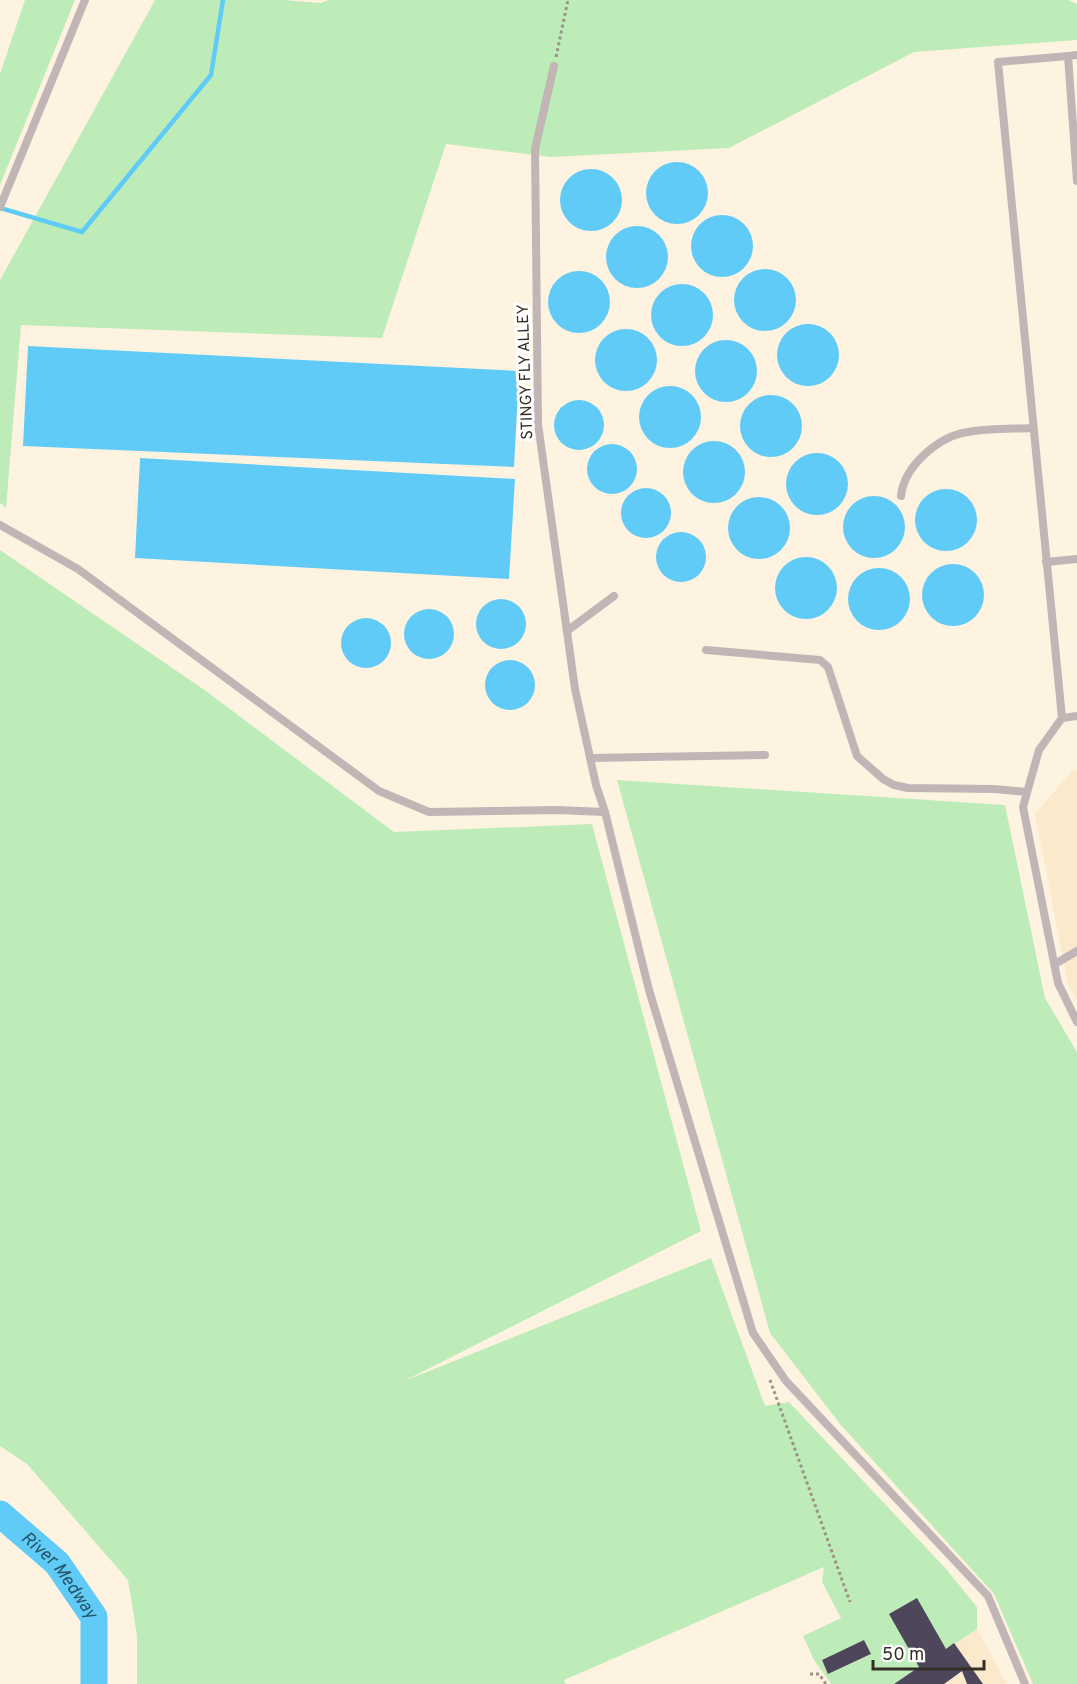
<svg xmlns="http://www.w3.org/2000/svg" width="1077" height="1684" font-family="Overpass,sans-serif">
	<rect width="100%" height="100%" fill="#fef3e0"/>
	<g fill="#fbe9cb">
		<polygon points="1077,770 1077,1000 1068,984 1035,814 1072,771"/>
		<polygon points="977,1629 1007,1684 898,1684 897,1682"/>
	</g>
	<g fill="#beecb8" fill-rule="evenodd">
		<polygon points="25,0 75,0 0,185 0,74"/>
		<polygon points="155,0 283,0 321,3 328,0 1068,0 1077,4 1077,40 914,52 729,148 551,157 446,144 382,338 21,325 6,508 0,503 0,280"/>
		<path d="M0,550L206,691L394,832L592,824L701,1231L404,1381L711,1258L765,1406L789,1402L947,1570L977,1607V1629L897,1682L898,1684H831L814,1660L803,1636L841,1618L822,1582L824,1567L564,1680L566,1684H137V1636L128,1580L27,1464L0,1446ZM864,1641L870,1655L828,1674L822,1660Z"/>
		<polygon points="617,780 1005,805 1045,998 1077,1052 1077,1684 1033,1684 994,1594 840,1424 770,1333"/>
	</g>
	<g fill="#60cbf6">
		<circle cx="677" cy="193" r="31"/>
		<circle cx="591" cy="200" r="31"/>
		<circle cx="722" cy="246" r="31"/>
		<circle cx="637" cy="257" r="31"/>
		<circle cx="765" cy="300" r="31"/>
		<circle cx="579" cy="302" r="31"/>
		<circle cx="682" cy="315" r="31"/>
		<circle cx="808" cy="355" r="31"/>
		<circle cx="626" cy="360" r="31"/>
		<circle cx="726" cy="371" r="31"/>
		<polygon points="28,346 519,371 514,467 23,446"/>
		<circle cx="670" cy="417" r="31"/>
		<circle cx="771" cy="426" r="31"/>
		<circle cx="579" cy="425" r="25"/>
		<circle cx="714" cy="472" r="31"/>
		<circle cx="612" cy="469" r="25"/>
		<circle cx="817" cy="484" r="31"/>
		<polygon points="140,458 515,479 509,579 135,558"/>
		<circle cx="646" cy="513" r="25"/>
		<circle cx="946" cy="520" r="31"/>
		<circle cx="874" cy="527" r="31"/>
		<circle cx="759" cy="528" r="31"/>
		<circle cx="681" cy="557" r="25"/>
		<circle cx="806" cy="588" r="31"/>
		<circle cx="953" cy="595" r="31"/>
		<circle cx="879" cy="599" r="31"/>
		<circle cx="501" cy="624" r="25"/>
		<circle cx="429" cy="634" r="25"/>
		<circle cx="366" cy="643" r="25"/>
		<circle cx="510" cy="685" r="25"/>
	</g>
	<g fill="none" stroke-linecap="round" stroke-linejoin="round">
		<polyline stroke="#60cbf6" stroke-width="4.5" points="0,208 82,232 211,75 223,0"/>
		<path stroke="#60cbf6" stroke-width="27" id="s1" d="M0,1514L57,1563L94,1617V1684"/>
	</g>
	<g fill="#4e475b">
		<polygon points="917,1598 946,1649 954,1643 983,1684 967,1684 962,1671 944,1684 894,1684 919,1667 889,1614"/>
		<polygon points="864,1640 871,1654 828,1674 822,1660"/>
	</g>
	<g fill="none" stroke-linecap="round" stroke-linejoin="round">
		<g stroke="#9b9385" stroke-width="3" stroke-dasharray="3 3" stroke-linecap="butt">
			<polyline points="556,57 568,0"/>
			<polyline points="770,1380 850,1602"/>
			<polyline points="810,1674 819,1674 826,1684"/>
		</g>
		<g stroke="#c2b5b6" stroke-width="8">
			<polyline points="1077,55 1068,56 1077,181"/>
			<polyline points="1068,56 998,62 1062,718 1039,750 1023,807 1058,983 1077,1022"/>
			<polyline points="554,66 535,149 538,424 575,689 596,785 605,812 649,990 753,1333 786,1381 988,1596 1025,1684"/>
			<polyline points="0,207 85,0"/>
			<path d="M901,496C904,466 939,436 968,432C989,428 1012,429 1033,428"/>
			<polyline points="0,525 78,569 379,791 429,812 557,810 605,812"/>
			<polyline points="1046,562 1077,559"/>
			<polyline points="567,631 614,596"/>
			<polyline points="706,650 820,660 828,667 857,756 883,779 894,785 908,788 995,789 1027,792"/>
			<polyline points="1062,718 1077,716"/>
			<polyline points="590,758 765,755"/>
			<polyline points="1055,964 1077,951"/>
		</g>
	</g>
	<g text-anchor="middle" stroke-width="6" stroke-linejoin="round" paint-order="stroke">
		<g font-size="16" fill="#353027" stroke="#fff">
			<text transform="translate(524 372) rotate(-92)" y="6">STINGY FLY ALLEY</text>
		</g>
		<g font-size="18" font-style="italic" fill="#265365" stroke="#fff">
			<text dy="6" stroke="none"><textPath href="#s1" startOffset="86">River Medway</textPath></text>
		</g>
	</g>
	<path d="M873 1660v9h111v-9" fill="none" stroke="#353027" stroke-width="3"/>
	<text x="882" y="1660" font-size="18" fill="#353027" stroke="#ffffff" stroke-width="4.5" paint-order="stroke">50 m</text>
</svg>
